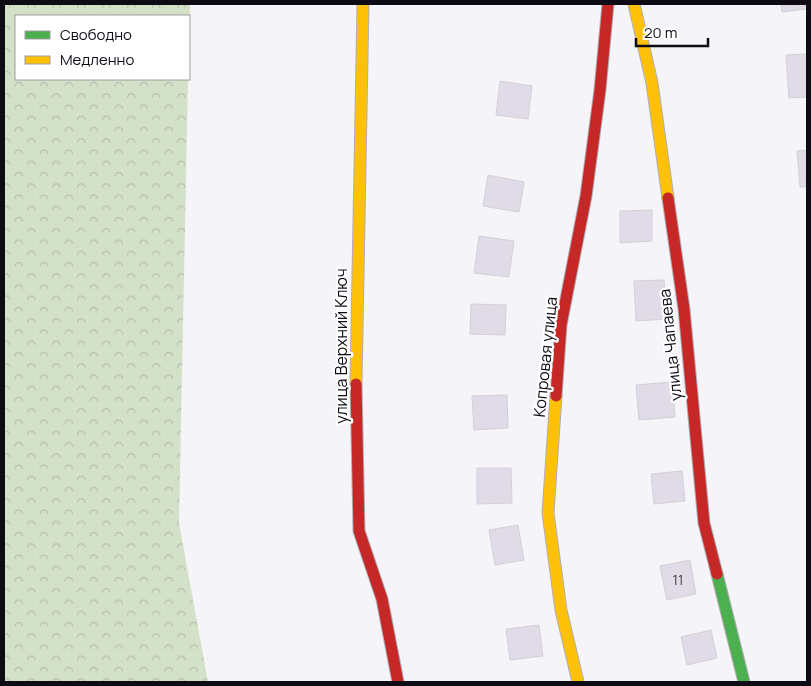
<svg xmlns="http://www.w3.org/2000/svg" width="811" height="686" font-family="Manrope,sans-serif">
	<defs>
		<pattern id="forest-crowns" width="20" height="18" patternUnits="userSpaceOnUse" patternTransform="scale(1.25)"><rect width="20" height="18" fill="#d3e1c9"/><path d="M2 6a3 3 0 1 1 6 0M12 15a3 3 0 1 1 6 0" fill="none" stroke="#b4c0ac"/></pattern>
	</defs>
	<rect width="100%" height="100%" fill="#f5f4f9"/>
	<polygon fill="url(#forest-crowns)" points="4,4 190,4 189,50 189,16 16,16 16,79 188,79 179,523 208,682 4,682"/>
	<g fill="#e0dbe6" stroke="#d3d0d6">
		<polygon points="781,4 807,4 807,9 782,12"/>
		<polygon points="807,54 807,97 789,98 786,55"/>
		<polygon points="500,81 532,86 528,119 496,115"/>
		<polygon points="807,150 807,187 800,187 797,151"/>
		<polygon points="488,175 524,182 519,212 483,206"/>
		<polygon points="652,210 652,241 620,243 620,211"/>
		<polygon points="479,236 514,241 509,277 474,273"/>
		<polygon points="664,280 666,319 636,321 634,281"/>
		<polygon points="471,304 506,305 505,335 470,334"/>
		<polygon points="672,382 675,417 639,420 636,385"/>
		<polygon points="507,395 508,428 474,430 472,396"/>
		<polygon points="477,468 511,468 512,503 477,504"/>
		<polygon points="682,471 685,501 654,504 651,474"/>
		<polygon points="518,525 524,560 495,565 489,530"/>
		<polygon points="690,560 696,594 667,600 660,566"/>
		<polygon points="539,625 543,656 510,660 506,629"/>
		<polygon points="711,630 717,658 687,665 681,637"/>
	</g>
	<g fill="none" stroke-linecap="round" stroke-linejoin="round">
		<defs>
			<polyline id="fast" points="717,574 744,682"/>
			<g id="slow">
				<polyline points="634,4 652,83 668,198"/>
				<polyline points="356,384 363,4"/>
				<polyline points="556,396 548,513 561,610 578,682"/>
			</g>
			<g id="jam">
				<polyline points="668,198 684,309 704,523 717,574"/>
				<polyline points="356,384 359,531 382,599 398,682"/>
				<polyline points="556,396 561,325 586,196 600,90 608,4"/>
			</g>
		</defs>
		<use href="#fast" stroke="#b0aeb4" stroke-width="13"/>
		<use href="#slow" stroke="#b0aeb4" stroke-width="13"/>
		<use href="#jam" stroke="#b0aeb4" stroke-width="13"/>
		<use href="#fast" stroke="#4caf50" stroke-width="11"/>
		<use href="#slow" stroke="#ffc107" stroke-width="11"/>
		<use href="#jam" stroke="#c62828" stroke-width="11"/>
	</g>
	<g text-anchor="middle" stroke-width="4.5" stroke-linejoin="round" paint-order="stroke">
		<g font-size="14" fill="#45414b">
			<text x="678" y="585">11</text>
		</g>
		<g font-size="16" fill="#0e0b14" stroke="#fff">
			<text transform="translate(670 345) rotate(-96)" y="6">улица Чапаева</text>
			<text transform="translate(341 346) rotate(-90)" y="6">улица Верхний Ключ</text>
			<text transform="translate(545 357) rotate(-84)" y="6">Копровая улица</text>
		</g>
	</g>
	<rect width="811" height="686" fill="none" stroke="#0e0b14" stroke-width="10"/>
	<rect x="15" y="15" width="175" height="65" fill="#ffffff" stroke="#9f9da1"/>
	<rect x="25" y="31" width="25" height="8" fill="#4caf50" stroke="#9f9da1"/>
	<text x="60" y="40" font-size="15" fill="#0e0b14">Свободно</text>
	<rect x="25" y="56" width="25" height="8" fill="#ffc107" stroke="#9f9da1"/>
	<text x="60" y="65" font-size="15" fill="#0e0b14">Медленно</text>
	<path d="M636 38v8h72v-8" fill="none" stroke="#0e0b14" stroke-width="2.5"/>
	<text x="644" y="38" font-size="15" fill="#0e0b14" stroke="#ffffff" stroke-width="4" paint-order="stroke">20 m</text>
</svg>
